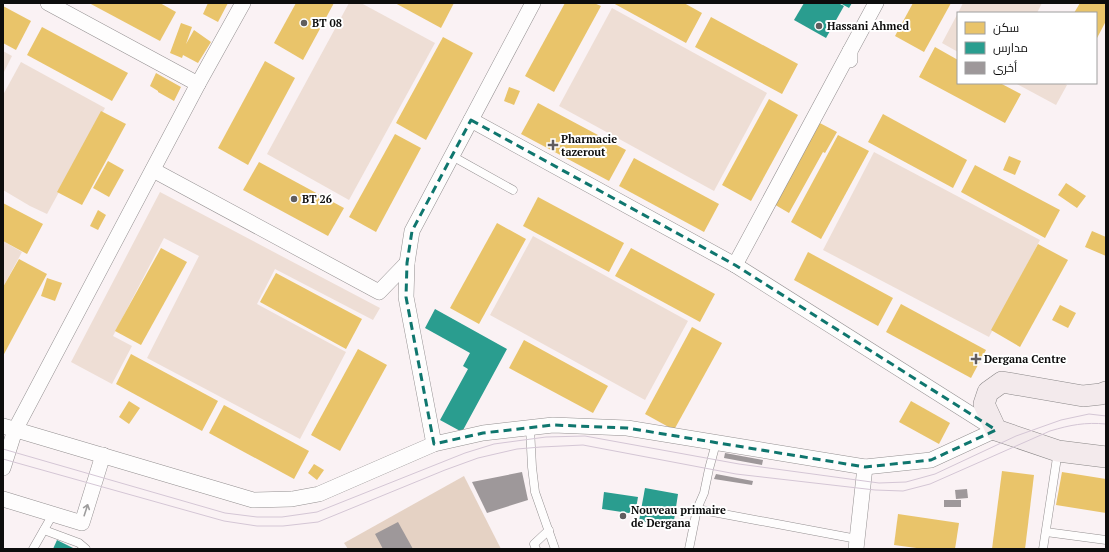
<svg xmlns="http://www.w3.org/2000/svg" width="1109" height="552" font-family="'PT Serif',Cairo,serif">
  <rect width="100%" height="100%" fill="#faf2f4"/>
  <g fill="#eeded5">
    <polygon points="349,3 361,3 435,43 349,200 267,154"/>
    <polygon points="963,3 1042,3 1037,13 958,13"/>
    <polygon points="612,8 767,93 714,191 559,106"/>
    <polygon points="958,13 958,52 942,43"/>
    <polygon points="3,51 12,56 3,74"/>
    <polygon points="21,62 105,108 47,214 30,206 3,190 3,95"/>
    <polygon points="1015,83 1063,83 1067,85 1056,105"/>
    <polygon points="874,152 1040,240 989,337 823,250"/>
    <polygon points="160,192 380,308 373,320 275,269 257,304 346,352 300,439 147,358 199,256 164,238 113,336 132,346 112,384 71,362"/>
    <polygon points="533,236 688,321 645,400 490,315"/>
    <polygon points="3,241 22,252 3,287"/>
  </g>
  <polygon fill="#e5d2c4" points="464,476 501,549 348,549 344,543"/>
  <g fill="#e9c46a">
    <polygon points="89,3 160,3 176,12 160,41"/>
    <polygon points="208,3 228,3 218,22 203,14"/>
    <polygon points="296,3 334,3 303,60 274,43"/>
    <polygon points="395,3 454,3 441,28"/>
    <polygon points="565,3 594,3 601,6 554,92 525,76"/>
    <polygon points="613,3 684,3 702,13 686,43"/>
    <polygon points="913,3 951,3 924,52 895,36"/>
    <polygon points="1080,3 1106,3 1106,21 1096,40 1096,13 1074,13"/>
    <polygon points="3,6 31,21 16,50 3,43"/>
    <polygon points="711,17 798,64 782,94 695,47"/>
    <polygon points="181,23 192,27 186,44 194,30 211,42 198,63 183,55 182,58 170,53"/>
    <polygon points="42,27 128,73 112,101 27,55"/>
    <polygon points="443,37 473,53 426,140 396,123"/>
    <polygon points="935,47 958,60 958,83 1000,83 1021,94 1005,123 919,77"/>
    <polygon points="265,61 295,78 248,165 218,148"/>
    <polygon points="156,73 181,87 174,101 158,92 158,91 150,86"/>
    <polygon points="509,87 520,91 514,105 504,101"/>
    <polygon points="769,99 798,115 751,201 722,185"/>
    <polygon points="538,103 626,150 609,181 521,134"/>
    <polygon points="101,111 126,124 82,205 57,192"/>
    <polygon points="883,114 967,160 953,188 868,142"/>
    <polygon points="816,121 837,132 825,153 823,152 789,213 772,203"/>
    <polygon points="395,134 421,148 376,232 349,217"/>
    <polygon points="838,135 869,151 821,239 791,222"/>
    <polygon points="1009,156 1021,161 1015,175 1003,170"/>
    <polygon points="634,158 719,204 704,232 619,186"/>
    <polygon points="108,161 124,170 109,197 93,188"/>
    <polygon points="259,162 344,208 328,236 243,190"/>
    <polygon points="975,165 1060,210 1045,238 961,192"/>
    <polygon points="1066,183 1086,196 1077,208 1058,195"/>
    <polygon points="538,197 624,243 609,272 523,226"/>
    <polygon points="3,203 43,224 27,254 3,241"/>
    <polygon points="98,210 106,215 98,230 90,226"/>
    <polygon points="497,223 526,239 479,324 450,308"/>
    <polygon points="1092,231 1106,237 1106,256 1085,247"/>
    <polygon points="1038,244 1068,260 1020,347 991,330"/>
    <polygon points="161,248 187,262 141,345 115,331"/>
    <polygon points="631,248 715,294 700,322 615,276"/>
    <polygon points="808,252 893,298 878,326 794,280"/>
    <polygon points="19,259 47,274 3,356 3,287"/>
    <polygon points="276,273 362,319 346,349 260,302"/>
    <polygon points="47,278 62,283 55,301 41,296"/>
    <polygon points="901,304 986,350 971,378 886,332"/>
    <polygon points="1060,305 1076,313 1068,328 1052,320"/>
    <polygon points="692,327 722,343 674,430 645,414"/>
    <polygon points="524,340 608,386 593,413 509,368"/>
    <polygon points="358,349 387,365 340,451 311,435"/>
    <polygon points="131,354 218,401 202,431 116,384"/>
    <polygon points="129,401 140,408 129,424 119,417"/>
    <polygon points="911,401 950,423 939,444 899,422"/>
    <polygon points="224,405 309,451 294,479 209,433"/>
    <polygon points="314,464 324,470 317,480 308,473"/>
    <polygon points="1002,471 1034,475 1025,549 992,549"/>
    <polygon points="1062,472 1106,479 1106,513 1056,505"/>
    <polygon points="898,514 959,523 955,549 924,549 894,545"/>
  </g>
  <g fill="#2a9d8f">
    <polygon points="804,3 838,3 844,6 826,38 794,20"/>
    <polygon points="840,3 852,3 849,8"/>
    <polygon points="435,309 507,349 462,432 440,420 468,369 463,366 470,353 425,328"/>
    <polygon points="645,488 678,494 673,527 639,521"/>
    <polygon points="604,492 638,497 635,514 602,509"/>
    <polygon points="57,540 75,549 53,549"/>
  </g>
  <g fill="#9e989a">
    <polygon points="725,453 763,460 762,465 724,458"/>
    <polygon points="522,472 528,500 487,513 472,482"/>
    <polygon points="716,474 753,481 752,485 714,479"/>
    <polygon points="967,489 968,498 956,499 955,490"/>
    <rect x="944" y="500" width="17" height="7"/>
    <polygon points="398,522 413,549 383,549 375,534"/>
  </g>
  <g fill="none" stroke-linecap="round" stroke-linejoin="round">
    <g stroke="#949091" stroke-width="9">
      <g id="lane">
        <polyline points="452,156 513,190"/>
        <polyline points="530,428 532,467 535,492 555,549"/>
        <polyline points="697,509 704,493 709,469 716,443"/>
        <polyline points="44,530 79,543 86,549"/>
        <polyline points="1046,532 1106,540"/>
        <polyline points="33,549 53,514"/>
        <polyline points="536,549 534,544 549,530"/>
        <polyline points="689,549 697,509 857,539"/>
        <polyline points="1043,549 1058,451"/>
      </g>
    </g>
    <g stroke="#949091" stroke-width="16">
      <g id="street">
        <polyline points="48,3 198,84"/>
        <polyline points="850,60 850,51 876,3"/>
        <polyline points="471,120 735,265 996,430"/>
        <polyline points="153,170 379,292 407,263"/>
        <polyline points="735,265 850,51"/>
        <polyline points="3,426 253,500 292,499 319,494 434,444 483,433 553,425 627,428 865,467 931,460 996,430"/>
        <polyline points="434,444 406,297 407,263 412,231 533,3"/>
        <polyline points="3,468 15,430 198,84 243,3"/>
        <polyline points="3,499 82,523 103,455"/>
        <polyline points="856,549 865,467"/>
      </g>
    </g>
    <g stroke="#8a8788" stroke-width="22">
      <polyline id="secondary" points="1106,392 1101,394 1083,396 1002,382 988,392 984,404 996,430 1058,451 1106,457"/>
    </g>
    <use href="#lane" stroke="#fefdfd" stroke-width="8"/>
    <use href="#street" stroke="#fefdfd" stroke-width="15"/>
    <use href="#secondary" stroke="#f3eaec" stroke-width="21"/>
    <g stroke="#d4c6d5" stroke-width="1">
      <polyline points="3,449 225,513 257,517 282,517 317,512 465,453 494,444 546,437 585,436 739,464 879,483 906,482 935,474 1016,436 1061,420 1089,414 1106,416"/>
      <path d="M3,459L224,521L257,526H283L318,522L445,470L478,458L517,449L541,447L583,445L736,474L875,490L903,491L930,484L1050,431C1070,425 1085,422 1106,424"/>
    </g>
  </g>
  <defs><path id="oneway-shaft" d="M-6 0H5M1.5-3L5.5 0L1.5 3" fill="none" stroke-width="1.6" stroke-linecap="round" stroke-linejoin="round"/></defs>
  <use stroke="#9e9d9d" href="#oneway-shaft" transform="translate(86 510) rotate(-72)"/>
  <path fill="none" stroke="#0f766e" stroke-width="3" stroke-dasharray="8 5" stroke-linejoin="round" d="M471,120L735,265L996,430L931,460L865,467L627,428L553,425L483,433L434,444L406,297L407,263L412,231Z"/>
  <g fill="#605d5e" stroke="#fff" stroke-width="1.5">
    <circle cx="304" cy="23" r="4"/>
    <circle cx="819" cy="26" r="4"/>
    <path d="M551 139h4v4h4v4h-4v4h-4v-4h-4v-4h4z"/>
    <circle cx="294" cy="199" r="4"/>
    <path d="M974 353h4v4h4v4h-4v4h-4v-4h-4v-4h4z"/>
    <circle cx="623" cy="516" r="4"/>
  </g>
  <g text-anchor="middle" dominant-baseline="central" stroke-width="4" stroke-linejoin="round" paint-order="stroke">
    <g font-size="11" font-weight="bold" fill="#0d0d0d" stroke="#fff" text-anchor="start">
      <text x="312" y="23">BT 08</text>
      <text x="827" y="26">Hassani Ahmed</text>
      <text x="561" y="139">Pharmacie<tspan x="561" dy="13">tazerout</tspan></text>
      <text x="302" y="199">BT 26</text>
      <text x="984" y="359">Dergana Centre</text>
      <text x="631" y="510">Nouveau primaire<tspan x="631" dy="13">de Dergana</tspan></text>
    </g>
  </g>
  <rect width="1109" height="552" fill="none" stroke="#0d0d0d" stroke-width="8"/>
  <rect x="957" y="12" width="140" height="72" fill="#ffffff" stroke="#9e9e9e"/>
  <rect x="965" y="22" width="20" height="12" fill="#e9c46a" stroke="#9e9e9e"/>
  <text x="993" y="32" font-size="12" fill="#0d0d0d">سكن</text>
  <rect x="965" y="42" width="20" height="12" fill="#2a9d8f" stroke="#9e9e9e"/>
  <text x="993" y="52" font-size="12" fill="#0d0d0d">مدارس</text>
  <rect x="965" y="62" width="20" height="12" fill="#9e989a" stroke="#9e9e9e"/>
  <text x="993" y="72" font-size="12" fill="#0d0d0d">أخرى</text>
</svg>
